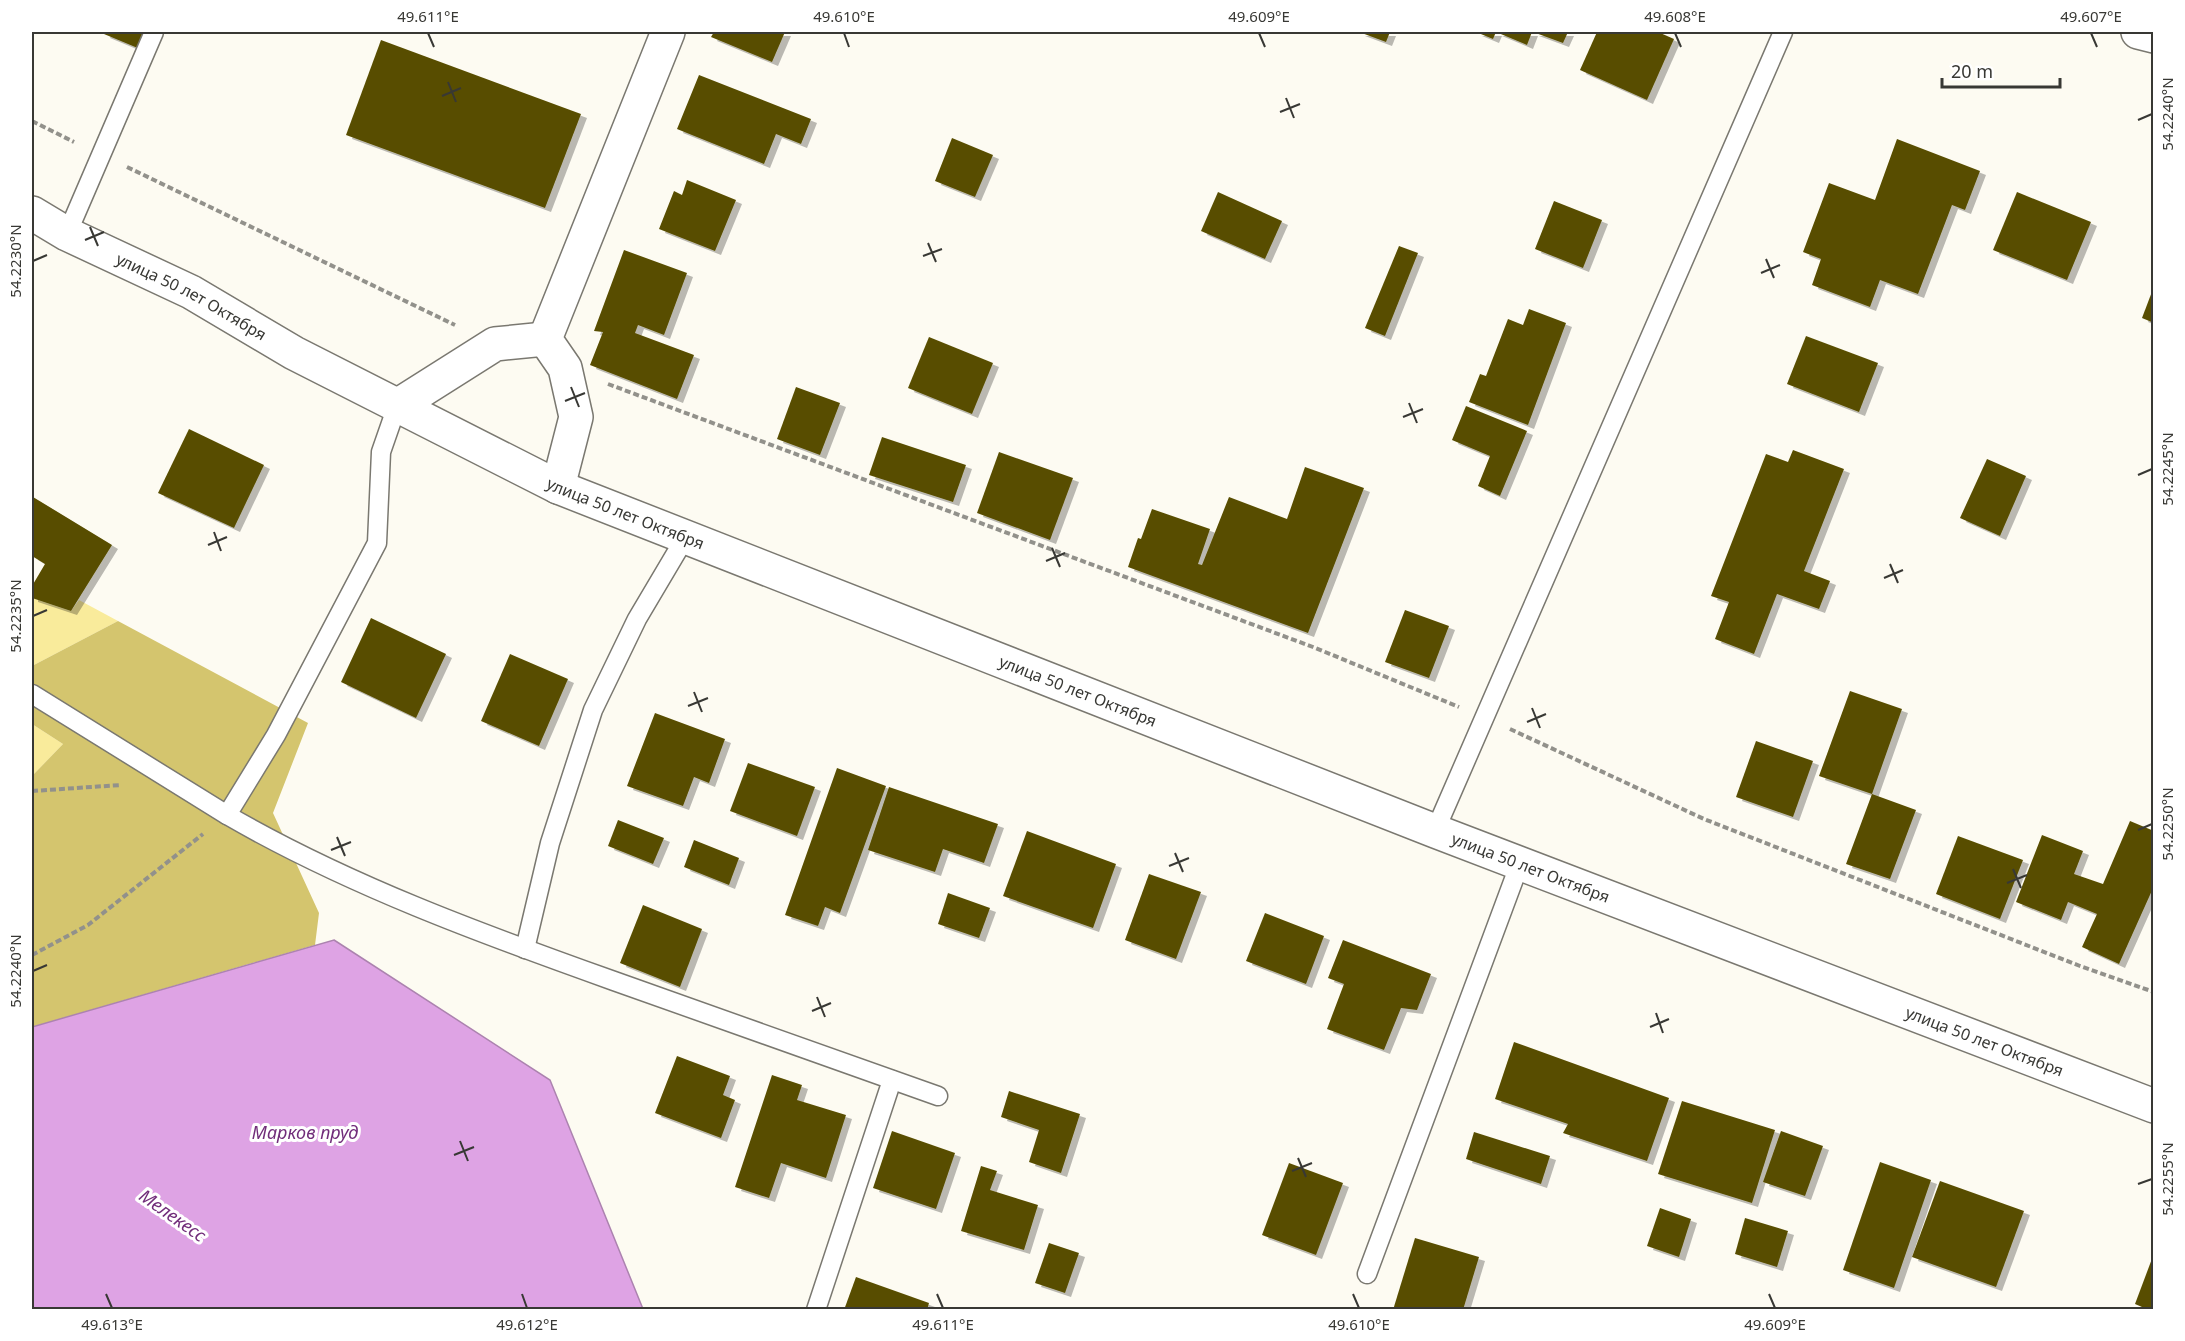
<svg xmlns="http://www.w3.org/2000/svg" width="2185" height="1341" font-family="'Noto Sans',sans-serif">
  <defs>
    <filter id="shadow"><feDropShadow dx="6" dy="4" stdDeviation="0" flood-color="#0004"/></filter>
  </defs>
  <rect width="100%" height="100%" fill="#fdfbf2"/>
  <g fill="#f9eb9b">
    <polygon points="32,598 71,611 79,600 118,621 32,666"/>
    <polygon points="32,724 63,744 32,776"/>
  </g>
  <polygon fill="#d4c56e" points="118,621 308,723 273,813 319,913 315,945 32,1027 32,776 63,744 32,724 32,666"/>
  <polygon fill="#dea3e4" stroke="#ac83af" stroke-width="1.5" points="334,940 550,1080 643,1309 32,1309 32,1027"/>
  <g fill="#594e00" filter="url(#shadow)">
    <polygon points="105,32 148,32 140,49 104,34"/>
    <polygon points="714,32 785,32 772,62 711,37"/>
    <polygon points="1359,32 1390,32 1386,42"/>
    <polygon points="1476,32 1532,32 1527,45 1496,32 1493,39"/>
    <polygon points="1533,32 1568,32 1563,43"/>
    <polygon points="1597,32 1658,32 1674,39 1647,100 1580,70"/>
    <polygon points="381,40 581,114 545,208 346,135"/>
    <polygon points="699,75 811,119 801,144 776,134 764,164 677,129"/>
    <polygon points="952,138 993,155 975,197 935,181"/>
    <polygon points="1897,139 1980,171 1965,210 1952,205 1918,294 1880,280 1870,307 1812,285 1821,259 1803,252 1829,183 1875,200"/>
    <polygon points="687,180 736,200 715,251 659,229 674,191 682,195"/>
    <polygon points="1218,192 1282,221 1265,259 1201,231"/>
    <polygon points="2017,192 2091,222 2067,280 1993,250"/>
    <polygon points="1554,201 1602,220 1583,268 1535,249"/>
    <polygon points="1399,246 1418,253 1385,336 1365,328"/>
    <polygon points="624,250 687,273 664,335 638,325 635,333 694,355 677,399 590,365 603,332 594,331"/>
    <polygon points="2153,289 2154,289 2154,323 2142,318"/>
    <polygon points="1529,309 1566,323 1528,425 1469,402 1480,374 1486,376 1508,319 1523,325"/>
    <polygon points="1806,336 1878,363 1859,412 1787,384"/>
    <polygon points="929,337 993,363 972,414 908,388"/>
    <polygon points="796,387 840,403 820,455 777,439"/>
    <polygon points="1466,406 1527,431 1500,496 1478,486 1490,456 1452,440"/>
    <polygon points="189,429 264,465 234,528 158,493"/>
    <polygon points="882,437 966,465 953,502 869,475"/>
    <polygon points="1793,450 1844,469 1804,571 1830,581 1819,609 1777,594 1754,654 1715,639 1729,602 1711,596 1766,454 1788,462"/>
    <polygon points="999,452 1073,478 1050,540 977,513"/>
    <polygon points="1987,459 2026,476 2000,536 1960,518"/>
    <polygon points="1305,467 1364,488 1308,633 1128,567 1138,538 1141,539 1152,509 1210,529 1198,564 1202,565 1229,497 1287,519"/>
    <polygon points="33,497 112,545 71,611 32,598 32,586 45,564 32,556 32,500"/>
    <polygon points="1405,610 1449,626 1429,678 1385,662"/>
    <polygon points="371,618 446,654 416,718 341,682"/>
    <polygon points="510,654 568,679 539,746 481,721"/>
    <polygon points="1850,691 1902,709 1872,794 1916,810 1890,879 1846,864 1872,794 1819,776"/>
    <polygon points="655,713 725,739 709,783 694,777 683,806 627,786"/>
    <polygon points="1756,741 1813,761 1793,817 1736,797"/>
    <polygon points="748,763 815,787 797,836 730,811"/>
    <polygon points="837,768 886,786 840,913 825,907 818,926 785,915"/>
    <polygon points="889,787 998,824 984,863 943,849 935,872 868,850"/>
    <polygon points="618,820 664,838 653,864 608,846"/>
    <polygon points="2130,821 2154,831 2154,886 2119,964 2082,947 2097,914 2068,902 2061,920 2016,902 2042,835 2083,851 2074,874 2103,884"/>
    <polygon points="1027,831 1116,864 1093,928 1003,896"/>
    <polygon points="1958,836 2023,860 2000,919 1936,894"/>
    <polygon points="694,840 739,858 729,885 684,867"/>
    <polygon points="1149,874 1201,892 1176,959 1125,940"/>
    <polygon points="948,893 990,908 979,938 938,924"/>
    <polygon points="643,905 702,929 680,987 620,963"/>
    <polygon points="1265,913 1324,936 1306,984 1246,961"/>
    <polygon points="1343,940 1431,974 1417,1010 1401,1008 1384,1050 1327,1029 1344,984 1328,978"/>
    <polygon points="1514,1042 1669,1098 1647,1161 1563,1133 1568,1124 1495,1099"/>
    <polygon points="677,1056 730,1076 723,1095 735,1100 721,1138 655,1113"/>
    <polygon points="772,1075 802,1085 797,1100 846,1115 826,1178 781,1163 769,1198 735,1187"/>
    <polygon points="1009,1091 1080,1114 1061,1173 1029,1162 1039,1130 1001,1117"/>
    <polygon points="1682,1101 1775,1130 1752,1203 1658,1174"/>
    <polygon points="892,1131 955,1153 936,1209 873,1188"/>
    <polygon points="1781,1131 1823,1146 1805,1196 1763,1182"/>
    <polygon points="1474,1132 1550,1156 1541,1184 1466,1159"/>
    <polygon points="1880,1162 1931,1180 1894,1288 1843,1270"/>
    <polygon points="1289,1163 1343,1183 1316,1255 1262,1235"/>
    <polygon points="981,1166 997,1171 990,1190 1038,1205 1024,1250 961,1231"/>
    <polygon points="1940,1181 2024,1211 1996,1287 1912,1257"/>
    <polygon points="1660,1208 1691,1219 1679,1257 1647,1246"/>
    <polygon points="1745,1218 1788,1231 1777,1267 1735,1254"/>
    <polygon points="1415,1238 1479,1257 1463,1310 1393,1310"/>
    <polygon points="1049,1243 1079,1253 1065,1293 1035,1283"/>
    <polygon points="2153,1256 2154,1310 2149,1310 2135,1304"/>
    <polygon points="856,1277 929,1303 927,1310 844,1310"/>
  </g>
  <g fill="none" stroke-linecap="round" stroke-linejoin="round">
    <g stroke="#7a7870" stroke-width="21">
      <g id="service">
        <polyline points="67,234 154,32"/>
        <path d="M397,406L381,452L377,543L276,735L227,815C348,885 482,934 614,981C722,1019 830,1057 938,1096"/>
        <polyline points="32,694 227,815"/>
        <polyline points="1435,831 1783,32"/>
        <polyline points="525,949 550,843 593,710 637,619 685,538"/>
        <polyline points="1367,1274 1520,863"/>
        <polyline points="816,1310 892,1080"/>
      </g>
    </g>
    <g stroke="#7a7870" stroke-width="36">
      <g id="minor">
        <polyline points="2138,32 2154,36"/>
        <polyline points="397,406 495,344 545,339"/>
        <polyline points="558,487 576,417 565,368 545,339 668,32"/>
      </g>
    </g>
    <g stroke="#7a7870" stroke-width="36">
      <g id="secondary">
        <path id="s1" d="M32,213L67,234L191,292L294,353L558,487L1435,831L2154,1106"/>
      </g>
    </g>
    <g stroke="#92918b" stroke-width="4" stroke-dasharray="6 3" stroke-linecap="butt">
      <polyline points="32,121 74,142"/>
      <polyline points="127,167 455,325"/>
      <polyline points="608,384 1313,647 1459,707"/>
      <polyline points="1510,729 1704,819 2080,966 2154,992"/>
      <polyline points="32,791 121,785"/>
      <polyline points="32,955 88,925 203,834"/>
    </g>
    <use href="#service" stroke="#fff" stroke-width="18"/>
    <use href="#minor" stroke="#fff" stroke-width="33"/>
    <use href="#secondary" stroke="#fff" stroke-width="33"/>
  </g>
  <path fill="none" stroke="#383834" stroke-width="2" d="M428,33L434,47M844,33L849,47M1259,33L1265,47M1675,33L1681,47M2091,33L2097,47M448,82L456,102M442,96L461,88M1286,98L1294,118M1280,112L1300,104M2138,120L2152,114M90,227L98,246M85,240L104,232M928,243L936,262M923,256L942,249M1766,259L1774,278M33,261L47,255M1761,273L1780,265M571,387L579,407M565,401L585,393M1409,403L1417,423M1403,417L1423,409M2138,475L2152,469M214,532L221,551M208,545L227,537M1052,548L1060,567M1046,561L1065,553M1890,564L1898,583M1884,578L1903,570M33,616L47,610M694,692L702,712M688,706L708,698M1532,708L1540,728M1527,722L1546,714M2138,830L2152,824M337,837L345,856M331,850L351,842M1175,853L1183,872M1169,866L1189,858M2013,869L2021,888M2007,883L2027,875M33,971L47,965M817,997L825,1017M812,1011L831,1003M1656,1013L1663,1033M1650,1027L1669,1019M460,1141L468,1161M454,1155L474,1147M1298,1158L1306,1177M1292,1171L1312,1163M2138,1184L2152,1179M106,1294L112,1308M522,1294L527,1308M937,1294L943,1308M1353,1294L1359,1308M1769,1294L1775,1308"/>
  <g text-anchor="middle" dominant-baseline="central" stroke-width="6" stroke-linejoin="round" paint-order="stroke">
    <g font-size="16" fill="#383834" stroke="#fff">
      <text stroke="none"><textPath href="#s1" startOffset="180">улица 50 лет Октября</textPath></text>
      <text stroke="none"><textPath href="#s1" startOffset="666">улица 50 лет Октября</textPath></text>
      <text stroke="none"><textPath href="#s1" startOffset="1152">улица 50 лет Октября</textPath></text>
      <text stroke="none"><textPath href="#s1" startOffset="1638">улица 50 лет Октября</textPath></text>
      <text stroke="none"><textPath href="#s1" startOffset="2124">улица 50 лет Октября</textPath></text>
    </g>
    <g font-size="18" font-style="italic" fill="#712d7a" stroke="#fff">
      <text x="305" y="1132">Марков пруд</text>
      <text transform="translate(173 1215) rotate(35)">Мелекесс</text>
    </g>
  </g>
  <rect width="2185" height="1341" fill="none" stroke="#ffffff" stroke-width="66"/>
  <path d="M1942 78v9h118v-9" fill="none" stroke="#383834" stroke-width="3"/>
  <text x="1951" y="78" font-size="18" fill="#383834" stroke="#ffffff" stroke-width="4.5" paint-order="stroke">20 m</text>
  <rect x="33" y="33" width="2119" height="1275" fill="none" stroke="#383834" stroke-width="2"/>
  <g font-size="15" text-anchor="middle" fill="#383834">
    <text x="428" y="22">49.611°E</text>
    <text x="844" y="22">49.610°E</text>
    <text x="1259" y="22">49.609°E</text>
    <text x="1675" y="22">49.608°E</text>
    <text x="2091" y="22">49.607°E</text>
    <text transform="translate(2168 114) rotate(-90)" y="5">54.2240°N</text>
    <text transform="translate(16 261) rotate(-90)" y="5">54.2230°N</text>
    <text transform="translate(2168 469) rotate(-90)" y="5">54.2245°N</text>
    <text transform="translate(16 616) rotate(-90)" y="5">54.2235°N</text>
    <text transform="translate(2168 824) rotate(-90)" y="5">54.2250°N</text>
    <text transform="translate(16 971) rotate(-90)" y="5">54.2240°N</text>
    <text transform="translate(2168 1179) rotate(-90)" y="5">54.2255°N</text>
    <text x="112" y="1330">49.613°E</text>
    <text x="527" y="1330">49.612°E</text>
    <text x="943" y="1330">49.611°E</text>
    <text x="1359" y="1330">49.610°E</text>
    <text x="1775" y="1330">49.609°E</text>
  </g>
</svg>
